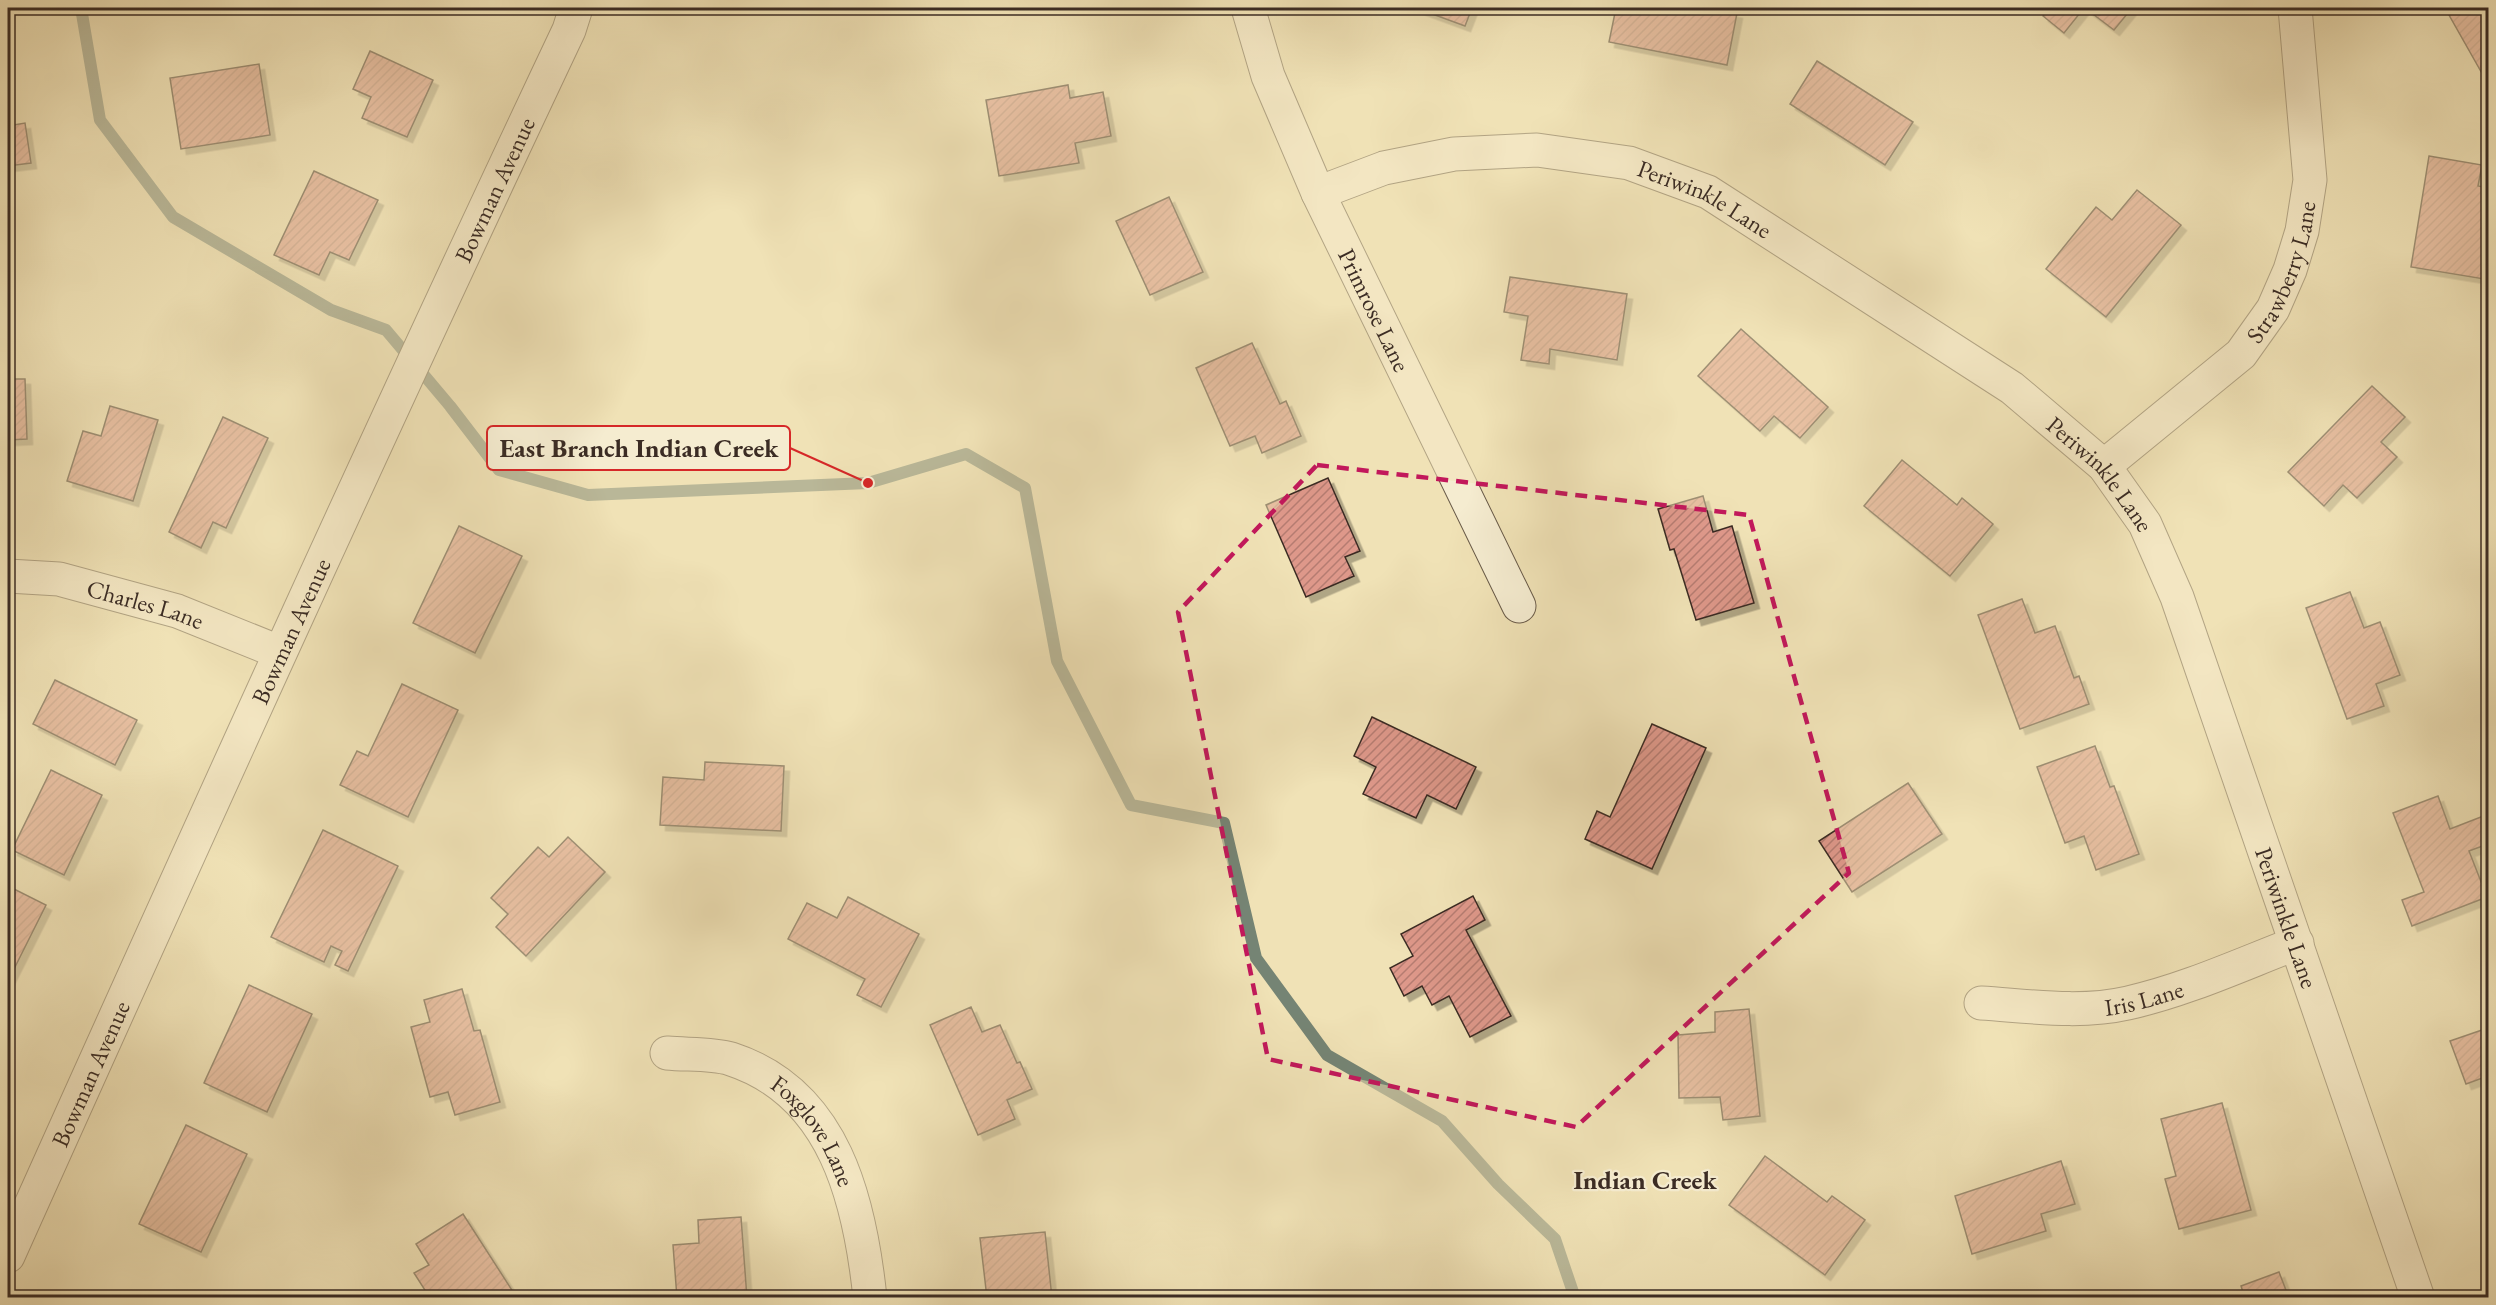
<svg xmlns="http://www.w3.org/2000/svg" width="2496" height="1305" font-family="'EB Garamond',serif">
  <defs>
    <pattern id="building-hatch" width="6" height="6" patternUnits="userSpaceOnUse" patternTransform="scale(1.5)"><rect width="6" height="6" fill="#de988a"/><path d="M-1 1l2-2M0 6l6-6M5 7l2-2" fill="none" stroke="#b57c71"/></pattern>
    <filter id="shadow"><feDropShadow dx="5.5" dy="5.5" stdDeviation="0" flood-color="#0004"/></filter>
  </defs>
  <rect width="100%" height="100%" fill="#f0e2b6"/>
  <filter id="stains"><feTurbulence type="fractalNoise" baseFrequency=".00333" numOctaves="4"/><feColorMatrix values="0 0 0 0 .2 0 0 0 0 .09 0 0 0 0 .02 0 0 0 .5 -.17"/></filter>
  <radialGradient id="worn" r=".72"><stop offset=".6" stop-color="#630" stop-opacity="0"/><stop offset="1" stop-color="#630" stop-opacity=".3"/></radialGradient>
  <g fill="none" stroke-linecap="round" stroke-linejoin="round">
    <polyline stroke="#758474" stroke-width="12" points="81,8 100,120 173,217 331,310 386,330 450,406 499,470 588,495 868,483 966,454 1025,488 1057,661 1131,805 1224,823 1256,958 1327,1055 1442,1121 1498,1184 1555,1239 1575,1298"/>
  </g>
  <g fill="url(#building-hatch)" stroke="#3b2c24" stroke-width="1.5" filter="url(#shadow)">
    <polygon points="1416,8 1472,8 1465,26"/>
    <polygon points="1616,8 1710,8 1737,13 1727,65 1609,42"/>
    <polygon points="2050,8 2084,8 2064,33 2043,16"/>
    <polygon points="2085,8 2132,8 2114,30"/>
    <polygon points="2462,8 2488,8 2488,84 2449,15"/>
    <polygon points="370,51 433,80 407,137 362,118 371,97 353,89"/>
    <polygon points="1817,61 1913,122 1885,165 1790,104"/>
    <polygon points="259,64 270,135 181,149 170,78"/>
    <polygon points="1068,85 1070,98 1103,92 1111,136 1075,143 1079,163 999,176 986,100"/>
    <polygon points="25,123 31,163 8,166 8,126"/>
    <polygon points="2429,156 2482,165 2478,186 2488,188 2488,252 2484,279 2411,267"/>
    <polygon points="314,171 378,200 349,260 330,252 319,275 274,255"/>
    <polygon points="2137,190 2181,225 2106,317 2046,269 2096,207 2112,220"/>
    <polygon points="1169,197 1203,272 1150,295 1116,221"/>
    <polygon points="1510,277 1627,294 1617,360 1550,349 1549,364 1521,360 1528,316 1504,312"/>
    <polygon points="1741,329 1828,407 1800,438 1774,416 1760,431 1698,376"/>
    <polygon points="1252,343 1280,404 1286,401 1301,436 1262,453 1255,436 1230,446 1196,368"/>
    <polygon points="8,379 25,379 27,439 8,440"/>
    <polygon points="2372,386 2405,417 2381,442 2397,457 2357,498 2343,485 2324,506 2288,472"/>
    <polygon points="110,406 158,420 133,501 67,481 83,431 101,436"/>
    <polygon points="223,417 268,438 226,528 213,522 201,548 169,532"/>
    <polygon points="1902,460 1957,505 1962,498 1993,524 1950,576 1864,506"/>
    <polygon points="1328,478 1360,551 1345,557 1354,576 1306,597 1266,505"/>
    <polygon points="1703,496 1713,532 1732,526 1754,603 1696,620 1674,549 1670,550 1658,509"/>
    <polygon points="459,526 522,556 475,653 413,623"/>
    <polygon points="2350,592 2364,628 2380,622 2400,675 2376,684 2384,706 2347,719 2306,608"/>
    <polygon points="2022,599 2035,633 2055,626 2074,678 2079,676 2089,704 2020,729 1978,615"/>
    <polygon points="55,680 137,720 115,765 33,724"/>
    <polygon points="402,684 458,710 408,817 340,785 357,751 368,756"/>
    <polygon points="1372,717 1476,767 1456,809 1427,795 1416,818 1363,794 1376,767 1354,756"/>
    <polygon points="1652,724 1706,748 1652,869 1585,839 1597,811 1610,817"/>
    <polygon points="2095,746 2110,787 2114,786 2139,854 2096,870 2084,836 2065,843 2037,767"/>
    <polygon points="705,762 784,766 781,831 660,825 663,777 704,780"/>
    <polygon points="51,770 102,795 64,875 12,850"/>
    <polygon points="1908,783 1942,834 1852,892 1819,841"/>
    <polygon points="2438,796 2450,829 2486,815 2488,822 2488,844 2469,851 2487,897 2412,926 2402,900 2424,892 2393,813"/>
    <polygon points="323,830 398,866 348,971 335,965 342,951 331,946 324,962 271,937"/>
    <polygon points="568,837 605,872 526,956 496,927 508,914 491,898 538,847 549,857"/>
    <polygon points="8,886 46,905 8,981"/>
    <polygon points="1473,896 1485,920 1466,930 1511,1016 1470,1037 1449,996 1432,1005 1422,986 1404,996 1390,968 1413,956 1401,934"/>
    <polygon points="848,897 919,934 881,1007 857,995 865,979 788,939 807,903 837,918"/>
    <polygon points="249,985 312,1014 267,1112 204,1083"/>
    <polygon points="462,989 474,1031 480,1030 500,1102 455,1115 448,1092 430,1097 411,1027 430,1022 424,1000"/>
    <polygon points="971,1007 982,1032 1000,1025 1017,1063 1020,1062 1032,1089 1007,1100 1015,1119 978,1135 930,1025"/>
    <polygon points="1749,1009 1760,1116 1723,1120 1720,1097 1679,1098 1678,1035 1715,1032 1715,1012"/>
    <polygon points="2482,1030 2486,1040 2488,1039 2488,1076 2466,1084 2450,1041"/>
    <polygon points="2222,1103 2251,1210 2179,1229 2165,1179 2176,1176 2161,1119"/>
    <polygon points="186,1125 247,1154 201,1252 139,1224"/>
    <polygon points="1765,1156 1827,1202 1832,1196 1865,1220 1825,1275 1729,1205"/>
    <polygon points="2061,1161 2075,1204 2041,1214 2046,1231 1972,1254 1955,1196"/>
    <polygon points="463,1214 517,1298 430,1298 414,1273 429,1265 416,1244"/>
    <polygon points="741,1217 747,1298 677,1298 673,1245 699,1243 698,1220"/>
    <polygon points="1045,1232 1052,1298 987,1298 980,1238"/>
    <polygon points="2279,1272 2289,1298 2245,1298 2241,1286"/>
  </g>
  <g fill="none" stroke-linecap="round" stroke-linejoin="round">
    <g stroke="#685a48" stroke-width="35">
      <g id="minor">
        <path id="s1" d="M1248,8L1268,76L1318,193L1519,606"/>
        <path id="s2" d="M1318,193L1384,168L1454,154L1537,150L1629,163L1708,192L2012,388L2104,466L2145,524L2177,597L2418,1298"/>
        <path id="s3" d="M2104,466L2241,354L2273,309L2290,270L2302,231L2310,180L2295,8"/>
        <path id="s4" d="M8,576L59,579L177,611L279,652"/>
        <path id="s5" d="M1981,1003C2029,1006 2080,1014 2128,1003C2186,990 2242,964 2297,943"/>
        <path id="s6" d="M667,1053C687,1055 712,1053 731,1059C835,1093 860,1201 870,1298"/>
        <path id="s7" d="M8,1256C192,846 377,436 569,30L576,8"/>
      </g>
    </g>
    <use href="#minor" stroke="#f5ecd0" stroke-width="33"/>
  </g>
  <path d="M0 0H2496V1305H0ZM1317,465L1749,515L1849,873L1576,1127L1268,1059L1178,612Z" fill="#f0e2b6" fill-opacity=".55" fill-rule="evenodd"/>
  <path fill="none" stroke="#c2185b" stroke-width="4.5" stroke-dasharray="12 8" stroke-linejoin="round" d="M1317,465L1749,515L1849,873L1576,1127L1268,1059L1178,612Z"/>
  <g text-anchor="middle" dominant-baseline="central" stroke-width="4.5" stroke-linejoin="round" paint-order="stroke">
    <g font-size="24" fill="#3b2c24" stroke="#f5ecd0">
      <text stroke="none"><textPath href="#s7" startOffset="1172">Bowman Avenue</textPath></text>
      <text stroke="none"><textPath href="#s2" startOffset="402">Periwinkle Lane</textPath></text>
      <text stroke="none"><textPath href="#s3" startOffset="270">Strawberry Lane</textPath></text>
      <text stroke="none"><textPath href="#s1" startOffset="328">Primrose Lane</textPath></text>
      <text stroke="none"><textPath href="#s2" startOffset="888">Periwinkle Lane</textPath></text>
      <text stroke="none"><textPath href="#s4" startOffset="141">Charles Lane</textPath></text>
      <text stroke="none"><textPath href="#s7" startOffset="686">Bowman Avenue</textPath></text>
      <text stroke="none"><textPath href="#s2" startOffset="1374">Periwinkle Lane</textPath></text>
      <text stroke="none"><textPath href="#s5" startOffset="164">Iris Lane</textPath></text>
      <text stroke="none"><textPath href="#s7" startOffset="200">Bowman Avenue</textPath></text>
      <text stroke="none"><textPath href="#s6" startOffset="178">Foxglove Lane</textPath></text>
    </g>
    <g font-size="26" font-weight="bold" fill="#3b2c24" stroke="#f5ecd0">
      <text x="1645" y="1180">Indian Creek</text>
    </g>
  </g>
  <path fill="none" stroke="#d62828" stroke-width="2" d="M868 483L790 448"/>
  <circle fill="#d62828" stroke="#f5ecd0" stroke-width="2" cx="868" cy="483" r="6"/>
  <rect fill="#f5ecd0" stroke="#d62828" stroke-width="2" x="487" y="426" width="303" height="44" rx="6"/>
  <g font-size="26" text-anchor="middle" font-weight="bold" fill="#3b2c24">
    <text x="639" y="457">East Branch Indian Creek</text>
  </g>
  <rect width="2496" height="1305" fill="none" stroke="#f0e2b6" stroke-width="30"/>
  <rect x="9" y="9" width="2478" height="1287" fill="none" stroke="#3b2c24" stroke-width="3"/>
  <rect x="15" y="15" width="2466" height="1275" fill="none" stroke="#3b2c24" stroke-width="1.5"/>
  <rect width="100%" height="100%" filter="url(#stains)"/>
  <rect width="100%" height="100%" fill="url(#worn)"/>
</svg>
